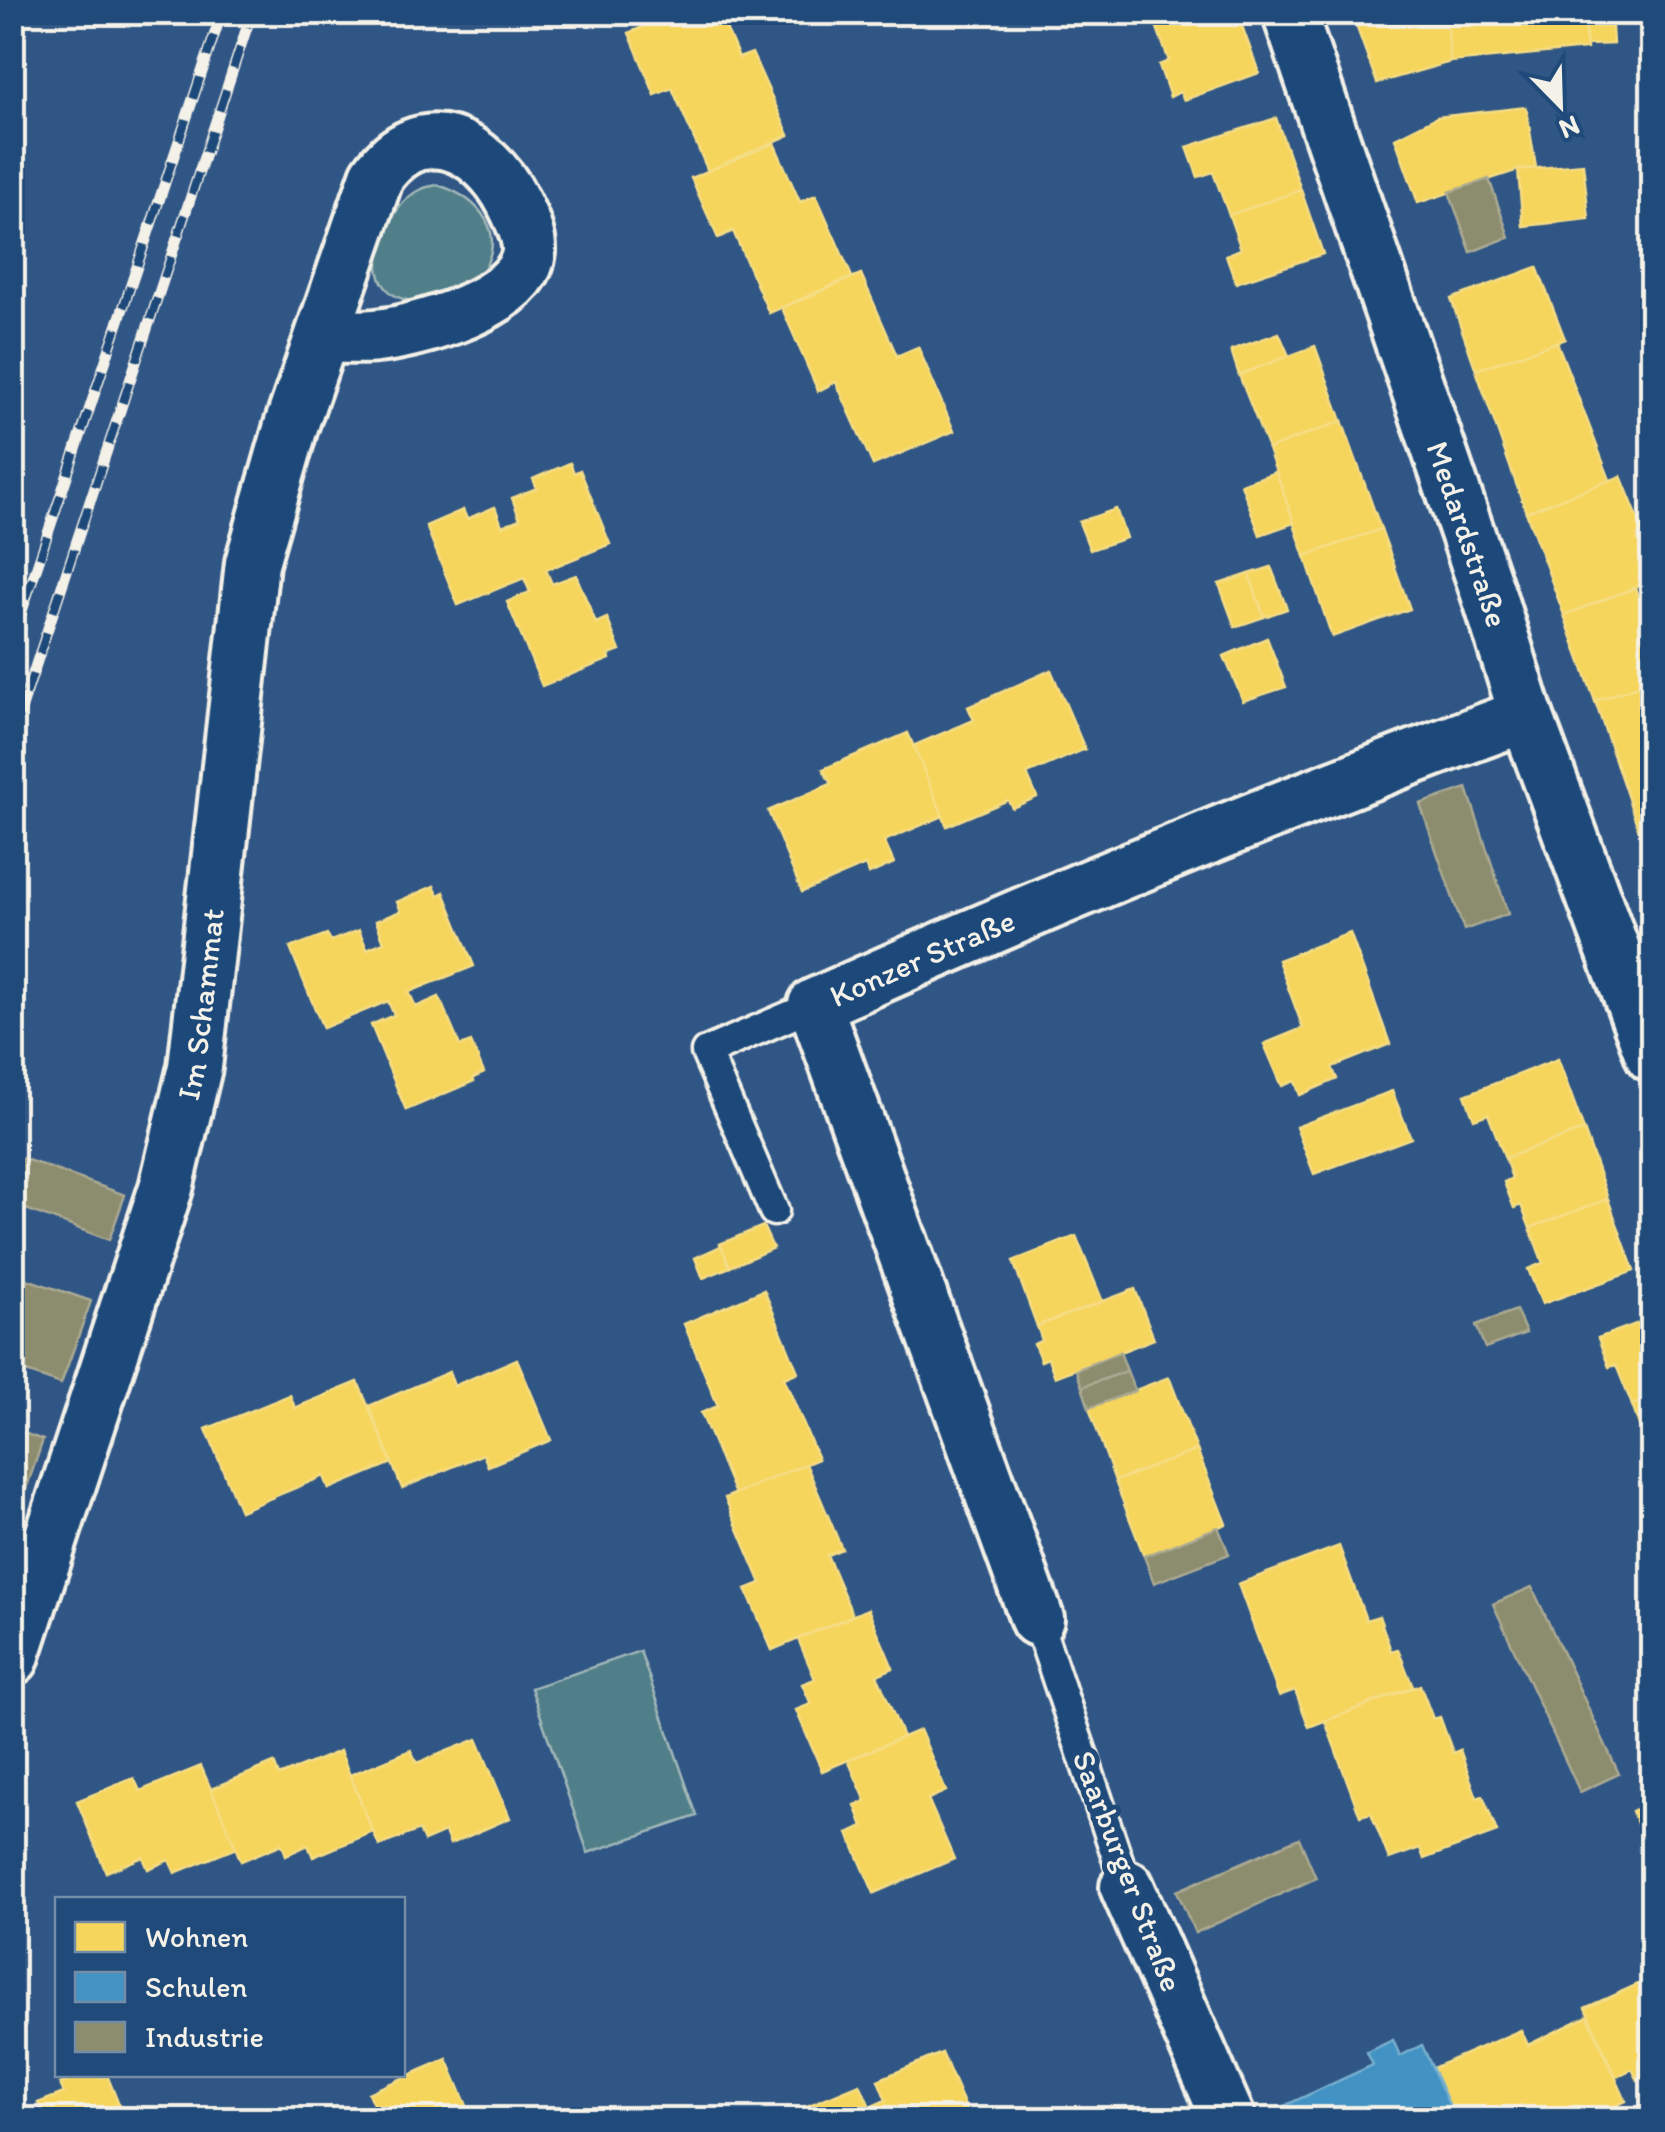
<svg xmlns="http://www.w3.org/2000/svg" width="1665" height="2132" font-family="Itim,sans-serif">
  <rect width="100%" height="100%" fill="#305686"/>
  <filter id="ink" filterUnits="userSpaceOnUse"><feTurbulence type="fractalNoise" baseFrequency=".01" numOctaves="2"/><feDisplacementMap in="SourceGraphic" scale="20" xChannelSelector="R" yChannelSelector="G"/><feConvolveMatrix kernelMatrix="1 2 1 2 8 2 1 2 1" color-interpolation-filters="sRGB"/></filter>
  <g filter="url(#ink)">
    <g fill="#517f89" stroke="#a2b8b8" stroke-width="2.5">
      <path d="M437,185C471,194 506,225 486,265C471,293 410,317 386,288C366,264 388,215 409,197C418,189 426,187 437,185Z"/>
      <polygon points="640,1651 697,1816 588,1853 531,1688"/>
    </g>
    <g fill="#f6d55c" stroke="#f5dd86" stroke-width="2.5">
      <polygon points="641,12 677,12 647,26"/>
      <polygon points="677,12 719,12 739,58 752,53 789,135 708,171 672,88 655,95 629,33"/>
      <polygon points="1182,12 1237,12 1259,73 1184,100 1180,92 1170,97 1159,65 1169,61 1155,22"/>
      <polygon points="1352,12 1446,12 1447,18 1356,25"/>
      <polygon points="1500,12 1583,12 1587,49 1450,62 1447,18"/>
      <polygon points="1583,12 1611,12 1613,44 1587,45"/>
      <polygon points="1447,18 1450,62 1377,83 1356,25"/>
      <polygon points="1526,107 1536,168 1518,170 1418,203 1395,138 1437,117"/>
      <polygon points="1276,118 1301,190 1229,215 1213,172 1198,177 1187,147"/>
      <polygon points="774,143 800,202 816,195 852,277 769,313 733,231 718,238 691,178"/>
      <polygon points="1583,164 1589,219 1523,226 1518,170"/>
      <polygon points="1301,190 1323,254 1236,283 1226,255 1241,249 1229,215"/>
      <polygon points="1537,267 1565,339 1476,370 1451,299"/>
      <polygon points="861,274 897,356 918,347 954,431 873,465 836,382 818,391 782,308"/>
      <polygon points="1279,333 1289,356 1239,375 1231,350"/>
      <polygon points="1557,342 1610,480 1526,512 1476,370"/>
      <polygon points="1315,346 1342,421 1268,449 1239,375"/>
      <polygon points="1342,421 1381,529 1305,556 1268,449"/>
      <polygon points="570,463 574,473 580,470 610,544 546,570 552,584 576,575 596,623 607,618 620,651 609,655 610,659 542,686 507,602 530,592 524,578 458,605 426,526 463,510 467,519 495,507 502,526 520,519 512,498 537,488 533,479"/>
      <polygon points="1276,472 1294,523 1260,535 1241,484"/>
      <polygon points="1621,476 1644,533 1637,536 1652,581 1564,615 1526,512"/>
      <polygon points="1116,509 1126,538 1090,550 1079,522"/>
      <polygon points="1381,529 1410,609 1332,637 1305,556"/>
      <polygon points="1271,567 1287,609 1264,617 1249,574"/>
      <polygon points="1249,574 1264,617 1235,627 1219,584"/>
      <polygon points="1635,588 1649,623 1652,622 1652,681 1595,701 1564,615"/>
      <polygon points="1267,638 1286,687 1243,701 1224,656"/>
      <polygon points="1051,670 1085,749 1027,774 1037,797 1012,808 1008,800 947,826 913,746 974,720 968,707"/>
      <polygon points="1652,681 1652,862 1650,863 1595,701"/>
      <polygon points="908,733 943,816 884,841 894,863 869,874 865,865 802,892 768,811 831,784 823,769"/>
      <polygon points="434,886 438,895 444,892 474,966 409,992 416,1007 439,997 460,1046 471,1042 484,1073 473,1078 474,1081 406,1110 371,1025 394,1015 388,1001 323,1028 290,948 327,934 331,941 359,930 367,949 384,942 376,921 401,911 397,902"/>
      <polygon points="1350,933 1390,1044 1332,1067 1337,1079 1300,1095 1295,1081 1282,1086 1264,1044 1303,1028 1278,960"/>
      <polygon points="1558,1059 1584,1130 1505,1158 1488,1114 1474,1119 1465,1095"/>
      <polygon points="1392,1091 1411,1138 1314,1174 1296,1127"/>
      <polygon points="1584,1130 1608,1199 1530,1228 1521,1205 1514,1208 1504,1182 1512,1178 1505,1158"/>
      <polygon points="1608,1199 1634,1271 1542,1304 1528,1269 1543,1263 1530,1228"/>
      <polygon points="763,1226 773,1248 730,1267 720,1244"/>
      <polygon points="1076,1236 1103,1302 1037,1326 1013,1261"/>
      <polygon points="721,1246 730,1267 703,1278 695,1258"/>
      <polygon points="1135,1289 1154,1339 1055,1377 1048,1358 1041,1361 1034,1344 1042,1340 1037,1326"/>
      <polygon points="764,1290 798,1372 784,1378 818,1459 735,1494 701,1413 718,1406 684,1324"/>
      <polygon points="1652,1318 1652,1398 1632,1405 1616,1365 1609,1367 1598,1338"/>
      <polygon points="517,1359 551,1440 488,1466 483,1454 402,1488 369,1406 449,1372 454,1386"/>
      <polygon points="1169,1377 1197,1450 1115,1481 1089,1408"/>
      <polygon points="358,1382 392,1463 329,1489 324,1476 240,1511 206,1429 290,1395 295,1408"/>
      <polygon points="1652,1398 1652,1481 1651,1482 1640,1458 1649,1453 1632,1405"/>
      <polygon points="1197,1450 1226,1524 1144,1556 1115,1481"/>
      <polygon points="806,1464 842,1549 827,1555 853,1616 772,1650 746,1589 761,1583 725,1498"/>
      <polygon points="1339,1546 1366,1620 1379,1616 1391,1651 1398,1649 1413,1687 1309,1727 1295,1690 1279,1696 1238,1584"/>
      <polygon points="868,1609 893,1668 877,1675 903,1737 822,1771 796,1710 811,1704 802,1684 815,1679 798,1639"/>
      <polygon points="1420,1685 1433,1719 1440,1717 1453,1753 1460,1750 1477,1798 1483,1796 1497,1832 1424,1859 1420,1848 1389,1859 1371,1813 1360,1816 1325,1721"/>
      <polygon points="920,1730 946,1791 928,1799 954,1859 874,1893 848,1833 863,1826 855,1805 866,1801 848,1760"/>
      <polygon points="477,1739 510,1818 450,1844 445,1832 424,1841 419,1830 379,1846 350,1775 411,1750 417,1763"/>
      <polygon points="340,1751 373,1832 313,1857 308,1845 286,1855 282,1844 241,1861 211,1789 274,1763 279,1776"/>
      <polygon points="201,1766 236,1848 175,1873 169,1860 148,1869 143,1857 106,1872 77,1801 134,1778 140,1791"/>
      <polygon points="1652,1801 1652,1849 1649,1851 1632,1811"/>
      <polygon points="1652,1978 1652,2073 1638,2080 1632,2069 1616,2077 1585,2008"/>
      <polygon points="1588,2016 1626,2101 1584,2120 1558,2120 1555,2115 1544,2120 1456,2120 1433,2068 1521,2030 1528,2045"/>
      <polygon points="942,2053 971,2120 799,2120 795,2111 860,2084 870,2107 886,2100 878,2080"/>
      <polygon points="447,2059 473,2120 380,2120 368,2093"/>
      <polygon points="83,2074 99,2074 101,2078 107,2075 125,2120 45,2120 38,2103 64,2093 60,2084"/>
    </g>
    <polygon fill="#4393c3" stroke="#78afce" stroke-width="2.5" points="1393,2040 1400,2056 1422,2045 1456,2120 1280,2120 1275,2110 1373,2065 1367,2052"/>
    <g fill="#8c8c6e" stroke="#abaa93" stroke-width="2.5">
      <polygon points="1489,179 1509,237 1471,252 1449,192"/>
      <polygon points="1467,788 1508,914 1464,930 1420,804"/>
      <polygon points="22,1158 125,1195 109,1240 12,1204 12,1185"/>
      <polygon points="12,1274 91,1301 61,1384 12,1367"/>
      <polygon points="1516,1310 1526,1333 1485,1348 1476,1325"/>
      <polygon points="1120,1352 1127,1371 1082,1387 1076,1370"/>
      <polygon points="1127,1371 1135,1391 1089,1408 1082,1387"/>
      <polygon points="12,1429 43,1440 13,1527 12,1527"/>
      <polygon points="1218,1527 1229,1554 1154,1583 1144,1556"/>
      <polygon points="1532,1587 1619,1774 1580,1792 1493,1604"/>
      <polygon points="1299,1838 1316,1878 1195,1933 1177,1891"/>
    </g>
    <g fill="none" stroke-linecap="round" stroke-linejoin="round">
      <g stroke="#f4f1e8" stroke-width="35">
        <g id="lane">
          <polyline points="774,1211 706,1052 815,1005"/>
          <polyline points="1037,1619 1127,1887"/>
        </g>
      </g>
      <g stroke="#f4f1e8" stroke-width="60">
        <g id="street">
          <path id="s1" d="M1289,12L1490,599L1526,715L1652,1055"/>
          <path id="s2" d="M1037,1619L815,1005C1049,900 1286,803 1526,715"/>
          <path id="s3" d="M12,1658L166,1188L195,1067L252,563L291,426L377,176C421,114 483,143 513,202C520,216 530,235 529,252C524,303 417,332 376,336C358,338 340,336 322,336"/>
          <polyline points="1127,1887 1229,2120"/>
        </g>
      </g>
      <use href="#lane" stroke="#1f4a7a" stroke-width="28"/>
      <use href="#street" stroke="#1f4a7a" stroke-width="52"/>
      <g stroke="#f4f1e8" stroke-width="11">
        <g id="rail">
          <polyline points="12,641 222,12"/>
          <polyline points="12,737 252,12"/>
        </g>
      </g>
      <use href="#rail" stroke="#1f4a7a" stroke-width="8" stroke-dasharray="22" stroke-linecap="butt"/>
    </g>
  </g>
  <g text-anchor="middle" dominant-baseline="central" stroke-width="10" stroke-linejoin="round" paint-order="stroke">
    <g font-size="32" fill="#f4f1e8" stroke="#1f4a7a">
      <text stroke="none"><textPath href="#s1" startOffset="552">Medardstraße</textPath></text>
      <text stroke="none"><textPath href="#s2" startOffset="770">Konzer Straße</textPath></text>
      <text stroke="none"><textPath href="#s3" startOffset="682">Im Schammat</textPath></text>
      <text transform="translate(1128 1871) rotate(69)">Saarburger Straße</text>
    </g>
  </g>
  <rect width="1665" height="2132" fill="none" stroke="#1f4a7a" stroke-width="50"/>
  <rect x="25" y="25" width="1615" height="2082" fill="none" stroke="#f4f1e8" stroke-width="4" filter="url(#ink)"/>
  <rect x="55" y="1897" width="350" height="180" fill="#1f4a7a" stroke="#748da6" stroke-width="2.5"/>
  <rect x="75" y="1922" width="50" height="30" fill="#f6d55c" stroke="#748da6" stroke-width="2.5"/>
  <text x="145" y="1947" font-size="30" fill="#f4f1e8">Wohnen</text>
  <rect x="75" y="1972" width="50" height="30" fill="#4393c3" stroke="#748da6" stroke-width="2.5"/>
  <text x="145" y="1997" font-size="30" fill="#f4f1e8">Schulen</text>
  <rect x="75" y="2022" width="50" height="30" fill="#8c8c6e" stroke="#748da6" stroke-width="2.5"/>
  <text x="145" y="2047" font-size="30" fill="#f4f1e8">Industrie</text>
  <g transform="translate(1560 105) rotate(157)" stroke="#1f4a7a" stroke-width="8" paint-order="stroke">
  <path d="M0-8L18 38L0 25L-18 38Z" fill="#f4f1e8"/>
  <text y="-15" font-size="28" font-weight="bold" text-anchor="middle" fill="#f4f1e8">N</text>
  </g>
</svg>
